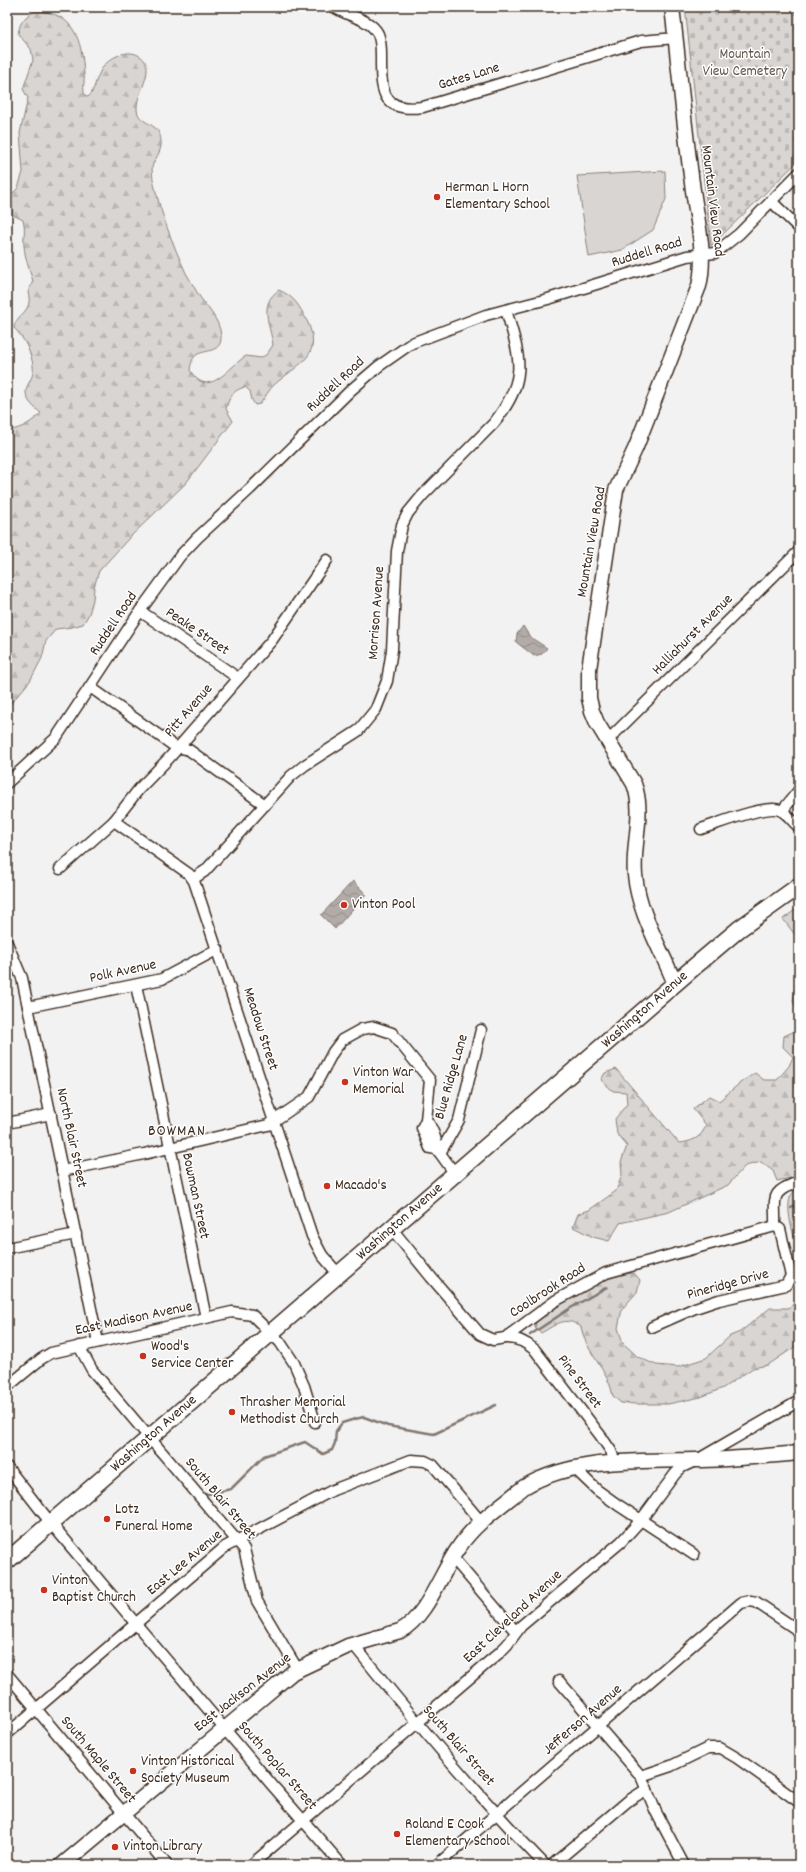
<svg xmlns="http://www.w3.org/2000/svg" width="806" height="1872" font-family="Dekko,sans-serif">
  <defs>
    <pattern id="forest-firs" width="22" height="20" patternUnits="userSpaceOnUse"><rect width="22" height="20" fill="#d8d5d2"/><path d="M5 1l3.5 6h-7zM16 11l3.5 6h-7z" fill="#bab7b4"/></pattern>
    <pattern id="cemetery-stones" width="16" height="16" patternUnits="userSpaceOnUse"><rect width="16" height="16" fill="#d8d5d2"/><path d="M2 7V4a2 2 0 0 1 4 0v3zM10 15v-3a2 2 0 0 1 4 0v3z" fill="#bab7b4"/></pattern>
    <pattern id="water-waves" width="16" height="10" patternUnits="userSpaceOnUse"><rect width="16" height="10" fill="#b2aba7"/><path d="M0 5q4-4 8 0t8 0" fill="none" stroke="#928b87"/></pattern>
  </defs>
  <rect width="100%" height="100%" fill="#f3f2f2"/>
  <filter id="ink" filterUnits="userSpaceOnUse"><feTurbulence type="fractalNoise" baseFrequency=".025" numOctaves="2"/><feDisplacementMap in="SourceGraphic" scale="8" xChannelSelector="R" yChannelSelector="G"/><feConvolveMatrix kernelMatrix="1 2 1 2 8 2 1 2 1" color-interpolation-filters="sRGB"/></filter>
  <g filter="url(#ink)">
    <g fill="url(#forest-firs)" stroke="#8a8078">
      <path d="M36,11C74,12 82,40 84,74C85,82 82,88 85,95L88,97L91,94C95,87 96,79 100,72C105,60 125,48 138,55C159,66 137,91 137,107C136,126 160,120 161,141C162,150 157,156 153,164C151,169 153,179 154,184C161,214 173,245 186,273C190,280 194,287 198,294C206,307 220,319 221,336C222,352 207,350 198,354C192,357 191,364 190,370C208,401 228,367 246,356L261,358L267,354L273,345C270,324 258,304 279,290C292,296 297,302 304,315C326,355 302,361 275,384C269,389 265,398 260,404L255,405L252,400L250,391L245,387C233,390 229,397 226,409L233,421L186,483L129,538L99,571L94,587L93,600L89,614L83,624L72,627L56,629L46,641L42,658L30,681L7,708V427L10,430C22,429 33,421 41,413C35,408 27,402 26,393C25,387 32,379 33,373C35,359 24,337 14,328C15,314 34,313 28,292L33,281C29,269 25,258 24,246C23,236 26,230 23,220L13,215L11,195L18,188L23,172L20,133L28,98L23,89L33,60L31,49L18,34C20,21 25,16 36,11Z"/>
      <polygon points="7,194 10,194 11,215 7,216"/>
      <polygon points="799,907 799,940 783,919"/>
      <polygon points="799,983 799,1013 793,1001 796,984"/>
      <path d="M799,1019V1176L777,1181L773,1171L761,1162L745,1166L728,1185L669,1212L620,1223L609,1241L593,1237L573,1227L578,1214L589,1210L616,1191L622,1175L621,1162L627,1146L617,1134L615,1119L627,1104L626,1092L613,1091L601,1080L605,1073L616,1069L679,1143C691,1142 702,1138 706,1125L693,1109L709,1096L719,1101L740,1083L755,1073L764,1080H777L789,1066L793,1057L783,1047L784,1036L795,1031Z"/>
      <path d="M796,1191L799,1192V1248C793,1238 781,1196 796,1191Z"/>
      <path d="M634,1273L640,1280L637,1292L622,1309L618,1328L623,1343L638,1357L656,1365L678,1367L706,1358L730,1336L740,1332L770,1308H788L799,1300V1344L768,1365L753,1368L723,1388L701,1397L668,1404H636L621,1403L613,1396C609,1371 586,1353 581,1327C565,1315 556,1325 541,1333L535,1328L536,1321C566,1301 597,1276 634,1273Z"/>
    </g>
    <polygon fill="url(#cemetery-stones)" stroke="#8a8078" points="685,7 799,7 799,160 711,246"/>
    <polygon fill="#d8d5d2" stroke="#8a8078" points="665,171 666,199 653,230 622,250 589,257 577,176"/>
    <g fill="url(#water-waves)" stroke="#827770">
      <polygon points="523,626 530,637 547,648 542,654 534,656 516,642 517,634"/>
      <polygon points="353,881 366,894 335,929 321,915"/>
    </g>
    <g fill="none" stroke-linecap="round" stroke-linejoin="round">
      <g stroke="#827770" stroke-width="2.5">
        <polyline points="791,1208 799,1204"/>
        <polyline points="530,1335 569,1309 607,1287"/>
        <polyline points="204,1495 231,1489 264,1456 305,1442 323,1454 332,1450 335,1443 336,1431 342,1423 355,1419 364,1417 388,1426 434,1434 496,1405"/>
      </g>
      <g stroke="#3b2a1e" stroke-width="13">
        <g id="street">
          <path d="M334,7C348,17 370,18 378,34C381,41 381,48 381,55C381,89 380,113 423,107L641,41L676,38"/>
          <polyline points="771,201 799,228"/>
          <polyline points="140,611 238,678"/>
          <polyline points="90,687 174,746 189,750 265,805"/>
          <polyline points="607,741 799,551"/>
          <polyline points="7,783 56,738 140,611 180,556 197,538 250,489 351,390 379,366 412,343 486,315 548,299 687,256 715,253 739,234 799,173"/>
          <polyline points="782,811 799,790"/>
          <polyline points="114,821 189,874 194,881 312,1236 322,1255 339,1275"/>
          <path d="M701,829C717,824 766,804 780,810C787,813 793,822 799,827"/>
          <polyline points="60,869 114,821 139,789 170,757 272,640 327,560"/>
          <path d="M193,879L205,871L291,776L305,765L358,731L376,709L387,681L392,650L397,551L402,525L408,513L422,496L494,423C528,379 521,360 506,310"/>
          <polyline points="7,943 22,978 98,1342"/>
          <polyline points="136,985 206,1318"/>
          <polyline points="28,1007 162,979 218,949"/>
          <path d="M426,1120C432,1126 437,1141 437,1149"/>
          <polyline points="7,1123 51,1114"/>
          <polyline points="440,1153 459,1120 481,1030"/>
          <polyline points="62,1171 144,1154 268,1125 309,1097 333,1052 342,1040 362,1029 374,1027 392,1033 430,1080 426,1120 422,1128 430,1148 437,1149 455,1174"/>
          <polyline points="392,1229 431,1277 480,1334 493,1340 505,1338 555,1301 606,1273 775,1226"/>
          <polyline points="7,1248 76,1234"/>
          <path d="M652,1327L695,1308L719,1300L786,1285L791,1276L780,1229L775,1226C776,1198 768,1192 799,1182"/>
          <path d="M505,1338C517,1337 526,1342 535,1350L600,1435L611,1451L615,1462"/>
          <polyline points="79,1346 92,1370 244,1549 257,1601 298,1670"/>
          <polyline points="7,1387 41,1359 51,1353 232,1312 252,1315 280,1342 294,1363 304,1386 315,1422"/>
          <polyline points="7,1467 50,1522 272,1785 342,1865"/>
          <polyline points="575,1469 597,1490 618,1505 693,1554 694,1555"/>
          <polyline points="453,1558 516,1632"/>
          <path d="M353,1644C414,1720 477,1795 545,1865"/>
          <polyline points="7,1674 167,1865"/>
          <polyline points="559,1681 641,1776 656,1812 684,1865"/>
          <polyline points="7,1734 225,1547 333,1490 411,1460 425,1461 433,1465 482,1523"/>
          <polyline points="641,1776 671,1766 708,1748 720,1748 737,1758 799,1802"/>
          <polyline points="251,1865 499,1653 507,1645 521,1626 621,1542 641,1520 675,1474 682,1467 697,1460 799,1401"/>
          <polyline points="437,1865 741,1603 750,1601 756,1602 799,1631"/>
          <polyline points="552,1865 628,1801 647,1789"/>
        </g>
      </g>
      <g stroke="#3b2a1e" stroke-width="17">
        <g id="secondary">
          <path d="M672,7C679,66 684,125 692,183C696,217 707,253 699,286L636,447L616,490L589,669V698L592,711L597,723L634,784C645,813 632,845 635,875C639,915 661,948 675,984"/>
          <path d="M62,1865L293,1672L348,1646L400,1631C428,1616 441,1572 459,1547C475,1523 502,1505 524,1487C573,1458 641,1461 696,1460C730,1460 765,1456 799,1453"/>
        </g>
      </g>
      <g stroke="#3b2a1e" stroke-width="19">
        <polyline id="primary" points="7,1561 694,967 739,929 799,886"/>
      </g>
      <use href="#street" stroke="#fff" stroke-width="10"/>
      <use href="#secondary" stroke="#fff" stroke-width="14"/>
      <use href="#primary" stroke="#fff" stroke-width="16"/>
    </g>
  </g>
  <g fill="#c8321e" stroke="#fff" stroke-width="1.5">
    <circle cx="437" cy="197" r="4"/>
    <circle cx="344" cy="905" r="4"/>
    <circle cx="345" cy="1082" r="4"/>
    <circle cx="327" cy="1186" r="4"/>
    <circle cx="143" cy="1356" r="4"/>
    <circle cx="232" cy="1412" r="4"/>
    <circle cx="107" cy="1519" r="4"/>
    <circle cx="44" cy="1590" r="4"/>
    <circle cx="133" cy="1771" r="4"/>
    <circle cx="397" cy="1834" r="4"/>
    <circle cx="115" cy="1847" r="4"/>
  </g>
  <g text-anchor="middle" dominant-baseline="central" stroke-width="3" stroke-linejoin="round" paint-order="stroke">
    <g font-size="15" fill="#62554b" stroke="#fff">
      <text x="745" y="55">Mountain<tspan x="745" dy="17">View Cemetery</tspan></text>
    </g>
    <g font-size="15" fill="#3b2a1e" stroke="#fff">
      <text transform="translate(469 77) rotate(-17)">Gates Lane</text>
      <text transform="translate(712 201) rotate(83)">Mountain View Road</text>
      <text transform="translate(647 253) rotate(-17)">Ruddell Road</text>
      <text transform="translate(336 385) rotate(-43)">Ruddell Road</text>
      <text transform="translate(592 542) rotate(-80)">Mountain View Road</text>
      <text transform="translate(377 613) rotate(-86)">Morrison Avenue</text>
      <text transform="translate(114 624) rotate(-56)">Ruddell Road</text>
      <text transform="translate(197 632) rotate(34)">Peake Street</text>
      <text transform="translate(693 635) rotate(-45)">Halliahurst Avenue</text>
      <text transform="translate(189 711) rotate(-49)">Pitt Avenue</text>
      <text transform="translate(123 972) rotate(-12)">Polk Avenue</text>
      <text transform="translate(645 1010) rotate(-41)">Washington Avenue</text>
      <text transform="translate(260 1029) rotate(72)">Meadow Street</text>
      <text transform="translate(452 1077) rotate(-74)">Blue Ridge Lane</text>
      <text transform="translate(71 1138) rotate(78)">North Blair Street</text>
      <text transform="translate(195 1196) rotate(78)">Bowman Street</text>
      <text transform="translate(400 1222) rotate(-41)">Washington Avenue</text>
      <text transform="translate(728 1285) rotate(-15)">Pineridge Drive</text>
      <text transform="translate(548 1291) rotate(-33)">Coolbrook Road</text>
      <text transform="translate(134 1319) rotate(-12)">East Madison Avenue</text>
      <text transform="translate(579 1382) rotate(53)">Pine Street</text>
      <text transform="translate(154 1434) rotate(-41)">Washington Avenue</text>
      <text transform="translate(220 1499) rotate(50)">South Blair Street</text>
      <text transform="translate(185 1563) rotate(-40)">East Lee Avenue</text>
      <text transform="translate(513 1617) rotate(-43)">East Cleveland Avenue</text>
      <text transform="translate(243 1693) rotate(-38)">East Jackson Avenue</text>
      <text transform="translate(583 1720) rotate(-41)">Jefferson Avenue</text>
      <text transform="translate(458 1746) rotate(49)">South Blair Street</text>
      <text transform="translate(98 1760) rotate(50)">South Maple Street</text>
      <text transform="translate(277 1766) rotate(49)">South Poplar Street</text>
    </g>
    <g font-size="15" fill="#3b2a1e" stroke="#fff" text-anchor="start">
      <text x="445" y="188">Herman L Horn<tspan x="445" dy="17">Elementary School</tspan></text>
      <text x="352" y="905">Vinton Pool</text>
      <text x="353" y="1073">Vinton War<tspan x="353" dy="17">Memorial</tspan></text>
      <text x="335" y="1186">Macado's</text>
      <text x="151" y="1347">Wood's<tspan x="151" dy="17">Service Center</tspan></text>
      <text x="240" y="1403">Thrasher Memorial<tspan x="240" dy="17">Methodist Church</tspan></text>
      <text x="115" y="1510">Lotz<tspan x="115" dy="17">Funeral Home</tspan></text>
      <text x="52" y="1581">Vinton<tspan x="52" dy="17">Baptist Church</tspan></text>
      <text x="141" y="1762">Vinton Historical<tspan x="141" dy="17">Society Museum</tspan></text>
      <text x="405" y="1825">Roland E Cook<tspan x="405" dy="17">Elementary School</tspan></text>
      <text x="123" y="1847">Vinton Library</text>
    </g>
    <g font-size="16" letter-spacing="1" fill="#3b2a1e" stroke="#fff">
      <text x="177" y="1131">BOWMAN</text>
    </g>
  </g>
  <rect width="806" height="1872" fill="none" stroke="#fff" stroke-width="24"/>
  <rect x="12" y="12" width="782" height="1848" fill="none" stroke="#3b2a1e" stroke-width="1.5" filter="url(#ink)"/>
</svg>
